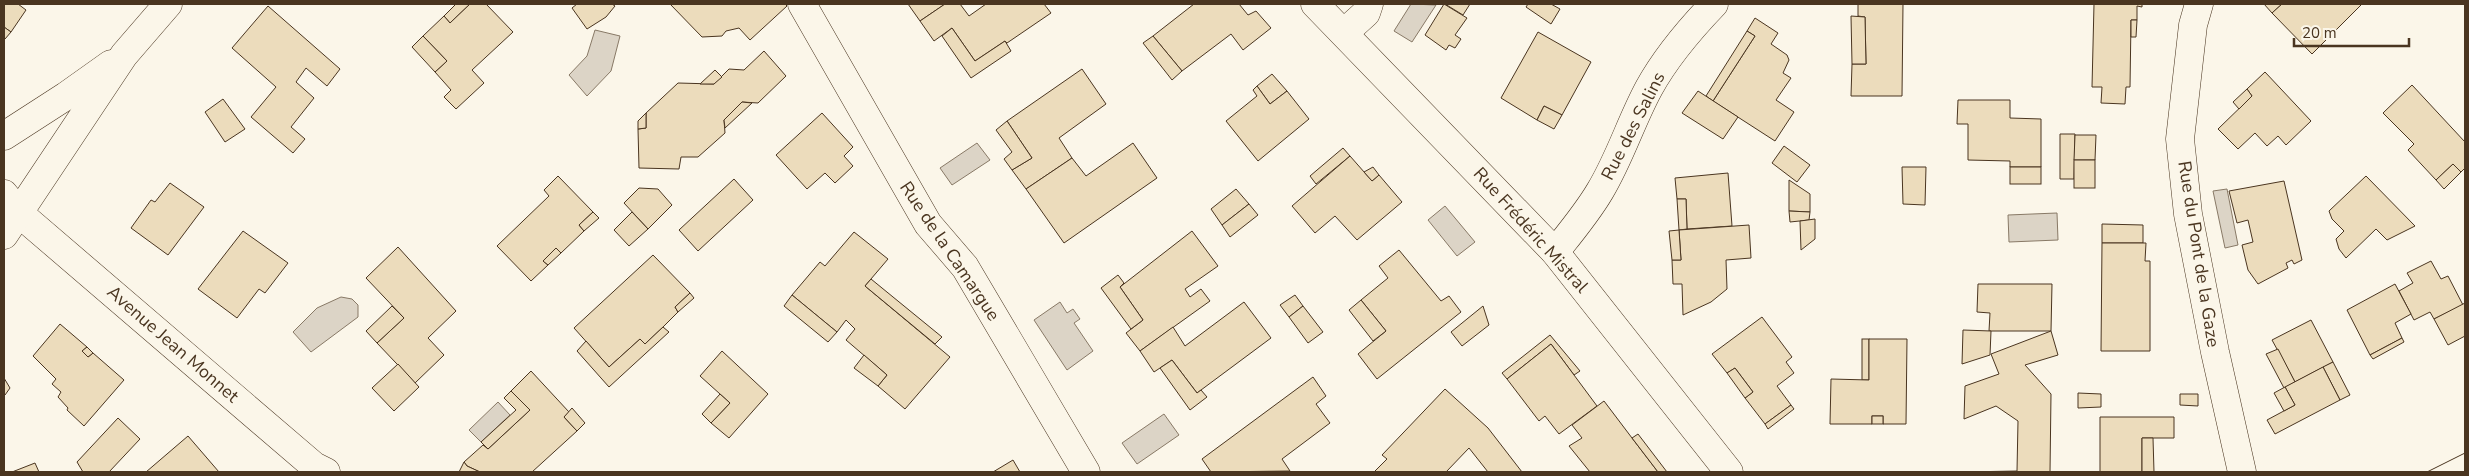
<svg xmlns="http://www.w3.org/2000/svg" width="2469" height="476" font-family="'Nunito Sans',sans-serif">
  <rect width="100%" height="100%" fill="#fbf6e9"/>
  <g fill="#dcd4c6" stroke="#887966">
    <polygon points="1411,4 1436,5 1412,42 1394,31"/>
    <polygon points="595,30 620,36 611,71 587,96 569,75 587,56"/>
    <polygon points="977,143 990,160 952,185 940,168"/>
    <polygon points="2227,189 2238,245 2225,248 2213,191"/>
    <polygon points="1445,206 1475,242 1457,256 1428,220"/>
    <polygon points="2057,213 2058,240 2009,242 2008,215"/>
    <polygon points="341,297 352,299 358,305 358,317 311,352 293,332 317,308"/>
    <polygon points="1060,302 1067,313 1073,309 1080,319 1074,323 1093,351 1067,370 1034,320"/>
    <polygon points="498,402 510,415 481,442 469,430"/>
    <polygon points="1164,414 1179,435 1137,464 1122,443"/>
  </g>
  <g fill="#ecdcbc" stroke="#4a3520">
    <polygon points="4,4 18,4 26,10 11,32 4,27"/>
    <polygon points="456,4 470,4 450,23 444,16"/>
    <polygon points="470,4 486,4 513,32 472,70 484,83 456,109 444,97 451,90 435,72 447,61 423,36 444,16 450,23"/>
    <polygon points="577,4 612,4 615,6 606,17 587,29 572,8"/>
    <polygon points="670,4 785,4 787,6 750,40 739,28 726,31 722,36 702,37"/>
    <polygon points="908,4 945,4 920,21"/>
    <polygon points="945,4 960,4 969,16 986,4 1044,4 1051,13 1007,43 1005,41 975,61 952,28 934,41 920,21"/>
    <polygon points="1194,4 1239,4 1248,15 1256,11 1271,28 1243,50 1231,34 1182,71 1153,36"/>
    <polygon points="1444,4 1467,18 1455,35 1461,39 1455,48 1449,45 1446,50 1425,35"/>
    <polygon points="1445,4 1470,4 1463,15"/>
    <polygon points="1528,4 1551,4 1560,9 1551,24 1526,7"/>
    <polygon points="1858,4 1903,4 1902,96 1851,96 1852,64 1866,64 1865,17 1858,16"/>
    <polygon points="2094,4 2142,4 2142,7 2137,6 2137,20 2131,20 2130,87 2126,87 2125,104 2101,103 2102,87 2092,87"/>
    <polygon points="2264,4 2282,4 2272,13"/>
    <polygon points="2282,4 2362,4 2312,54 2272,13"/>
    <polygon points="268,6 340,69 327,86 306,68 296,82 314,98 291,127 305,139 293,153 251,117 276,87 232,48"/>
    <polygon points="1851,16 1865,17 1866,64 1852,64"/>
    <polygon points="1755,18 1778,33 1771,44 1787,55 1789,60 1783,73 1791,78 1776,100 1794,112 1775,141 1713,101 1755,36 1747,31"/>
    <polygon points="2131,20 2137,20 2136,37 2131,37"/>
    <polygon points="4,27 11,32 5,39 4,38"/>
    <polygon points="952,28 975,61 1005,41 1011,51 971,78 942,36"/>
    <polygon points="1747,31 1755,36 1713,101 1706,96"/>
    <polygon points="1538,32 1591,62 1562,115 1544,106 1537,120 1501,98"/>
    <polygon points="423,36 447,61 435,72 412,47"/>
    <polygon points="1153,36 1182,71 1172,80 1143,43"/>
    <polygon points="764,51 786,76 758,103 742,102 724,120 725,133 698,157 681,157 679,169 639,168 638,129 646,128 646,113 678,83 714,84 729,69 744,70"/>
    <polygon points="1082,69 1106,104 1059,138 1072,158 1026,189 1012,170 1032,158 1007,121"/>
    <polygon points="715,70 722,77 714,84 700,84"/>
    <polygon points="2265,72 2311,121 2286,145 2278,136 2267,146 2255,133 2238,149 2218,129 2252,96 2247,89"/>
    <polygon points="1272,74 1287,91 1270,104 1257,86"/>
    <polygon points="2412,85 2465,142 2465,168 2461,172 2453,164 2436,180 2408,150 2414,144 2383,113"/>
    <polygon points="1257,86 1270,104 1287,91 1309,119 1258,161 1226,121 1257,96 1253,90"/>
    <polygon points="2247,89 2252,96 2239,109 2233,102"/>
    <polygon points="1698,91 1738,117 1723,139 1682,113"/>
    <polygon points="223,99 245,129 225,142 205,112"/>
    <polygon points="1958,100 2010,100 2010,118 2041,119 2041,167 2010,167 2010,161 1968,160 1968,124 1957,124"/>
    <polygon points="742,102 752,103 725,128 724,120"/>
    <polygon points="1544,106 1562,115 1554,129 1537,120"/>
    <polygon points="646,113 646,128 638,129 638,121"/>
    <polygon points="822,113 853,147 844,156 853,166 835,183 825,173 807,189 776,155"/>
    <polygon points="1007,121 1032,158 1012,170 1004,159 1012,152 996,130"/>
    <polygon points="2060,134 2075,134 2074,179 2060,179"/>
    <polygon points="2075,135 2096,135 2095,160 2074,160"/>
    <polygon points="1133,143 1157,178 1064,243 1026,189 1072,158 1086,176"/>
    <polygon points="1784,146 1810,165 1797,182 1772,163"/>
    <polygon points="1343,148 1350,156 1316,184 1310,176"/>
    <polygon points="1350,156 1372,181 1379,175 1402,202 1357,240 1335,216 1315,233 1292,206"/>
    <rect x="2074" y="160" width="21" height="28"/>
    <polygon points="2453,164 2461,172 2444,189 2436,180"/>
    <polygon points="1373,167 1379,175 1372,181 1364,172"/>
    <polygon points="1902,167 1926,167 1925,205 1903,204"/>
    <rect x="2010" y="167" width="31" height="17"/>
    <polygon points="1728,173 1732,226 1687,229 1686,199 1677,199 1675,178"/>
    <polygon points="558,176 593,212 579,225 584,231 561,253 556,248 543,261 548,265 531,281 497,246 549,196 544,190"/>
    <polygon points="2366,176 2415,226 2387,240 2376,229 2346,258 2339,249 2336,239 2344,231 2332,219 2329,211"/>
    <polygon points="734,179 753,200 698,251 679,230"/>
    <polygon points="1789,180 1810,194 1810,212 1789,211"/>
    <polygon points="2284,181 2302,260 2294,264 2292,260 2286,263 2288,268 2258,284 2248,270 2242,245 2253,242 2248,220 2237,223 2229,191"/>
    <polygon points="170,183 204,207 168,255 131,228 151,200 155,202"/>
    <polygon points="639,188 658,189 672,205 648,229 624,203"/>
    <polygon points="1236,189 1249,204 1222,225 1211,209"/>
    <polygon points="1677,199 1686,199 1687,229 1679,230"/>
    <polygon points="1249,204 1258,215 1230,237 1222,225"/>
    <polygon points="1789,211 1810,212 1809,220 1790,222"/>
    <polygon points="593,212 599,218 584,231 579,225"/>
    <polygon points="632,212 648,229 629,246 614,230"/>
    <polygon points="1815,219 1815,239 1801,250 1800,221"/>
    <polygon points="2102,224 2143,225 2143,243 2102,243"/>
    <polygon points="1749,225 1751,258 1726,260 1727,289 1711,302 1683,315 1682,284 1673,284 1672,260 1681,260 1679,230"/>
    <polygon points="1679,230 1681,260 1672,260 1669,231"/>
    <polygon points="243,231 288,263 265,293 259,289 237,318 198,289"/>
    <polygon points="1192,231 1218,266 1185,289 1190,297 1201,289 1210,301 1140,351 1126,333 1143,320 1120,287"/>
    <polygon points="854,232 888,259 865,286 950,357 905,409 878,386 887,375 846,340 855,329 846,320 837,332 792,295 820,262 825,266"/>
    <polygon points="2102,243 2146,243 2145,261 2150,261 2150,351 2101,351"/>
    <polygon points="398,247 456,311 428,338 444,355 415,383 377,343 404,318 366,278"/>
    <polygon points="556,248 561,253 548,265 543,261"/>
    <polygon points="1399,250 1441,301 1449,296 1461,312 1377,379 1358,354 1386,331 1361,300 1388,278 1379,266"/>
    <polygon points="653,255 690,293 675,307 678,312 663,327 645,344 640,339 609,367 574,328"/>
    <polygon points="2431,261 2441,279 2448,276 2463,305 2434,319 2430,312 2414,320 2399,291 2413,283 2407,273"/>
    <polygon points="1118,275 1124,283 1120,287 1143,320 1131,329 1101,288"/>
    <polygon points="871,279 942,337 935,344 865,286"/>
    <polygon points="1978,284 2052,284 2051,331 1989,331 1990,313 1977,312"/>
    <polygon points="2395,284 2411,314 2395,323 2402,338 2370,355 2347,310"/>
    <polygon points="690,293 694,298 678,312 675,307"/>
    <polygon points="792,295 837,332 828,342 784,306"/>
    <polygon points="1295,295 1303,306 1289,317 1280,305"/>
    <polygon points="1361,300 1386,331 1373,341 1349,310"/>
    <polygon points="1244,302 1271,338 1197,393 1172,360 1154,372 1140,351 1173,327 1185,346"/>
    <polygon points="2465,303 2465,336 2448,345 2434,319"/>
    <polygon points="392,306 404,318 377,343 366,331"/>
    <polygon points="1303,306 1323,332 1308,343 1289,317"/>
    <polygon points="1483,306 1489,325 1462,346 1451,332"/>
    <polygon points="1762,317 1792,357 1786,362 1794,373 1777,386 1791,405 1765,424 1745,398 1753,392 1735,368 1727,373 1712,354"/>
    <polygon points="2311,320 2333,362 2295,382 2272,340"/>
    <polygon points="60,324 87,347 82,351 88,357 93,353 124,380 84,426 67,410 68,408 58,397 61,392 52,384 56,379 33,356"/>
    <polygon points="663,327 669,332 609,387 577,351 586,341 609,367 640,339 645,344"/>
    <polygon points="1963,330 1991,331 1990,355 1962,364"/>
    <polygon points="2051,331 2058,355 2025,365 2051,394 2050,472 1964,472 2017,471 2018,421 1996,406 1964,419 1965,386 1999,374 1991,354"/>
    <polygon points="1550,335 1580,371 1574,375 1551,344 1507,379 1502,373"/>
    <polygon points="2402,338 2404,342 2373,359 2370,355"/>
    <rect x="1862" y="339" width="7" height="41"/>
    <polygon points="1869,339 1907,339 1906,424 1883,424 1883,416 1872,416 1872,424 1830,424 1831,379 1869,380"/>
    <polygon points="1551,344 1597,406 1559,434 1545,416 1539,421 1507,379"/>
    <polygon points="87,347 93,353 88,357 82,351"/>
    <polygon points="2278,349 2295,382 2284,388 2266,354"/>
    <polygon points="722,351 768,394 729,438 711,423 730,403 700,376"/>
    <polygon points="864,355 887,375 878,386 854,368"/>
    <polygon points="1172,360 1197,393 1201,390 1207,397 1190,410 1160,368"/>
    <polygon points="2333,362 2350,395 2340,400 2323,367"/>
    <polygon points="398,364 419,387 394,411 372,388"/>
    <polygon points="2323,367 2340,400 2275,434 2267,420 2295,405 2285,387"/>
    <polygon points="1735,368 1753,392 1745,398 1727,373"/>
    <polygon points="531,371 569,412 564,417 577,431 532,472 480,472 467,466 464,462 483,445 488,449 530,410 511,391"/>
    <polygon points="1313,377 1326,396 1316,404 1330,423 1282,459 1290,471 1211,472 1202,459"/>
    <polygon points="4,378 10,388 5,395 4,394"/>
    <polygon points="2285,387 2295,405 2284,411 2274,393"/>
    <polygon points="1445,389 1488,428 1522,472 1488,472 1469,448 1446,472 1374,472 1387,459 1382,455"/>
    <polygon points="511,391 530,410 488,449 481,442 516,410 504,398"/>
    <polygon points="2078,393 2101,394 2101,407 2078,408"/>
    <polygon points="720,394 730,403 711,423 702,414"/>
    <polygon points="2180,394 2198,394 2198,406 2180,405"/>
    <polygon points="1604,401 1632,438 1658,472 1590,472 1569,446 1582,438 1572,425"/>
    <polygon points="1791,405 1794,409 1768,429 1765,424"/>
    <polygon points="572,408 585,423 577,431 564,417"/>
    <rect x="1872" y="416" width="11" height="8"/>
    <polygon points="2100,417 2174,417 2174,438 2142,438 2142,472 2100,472"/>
    <polygon points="118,418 140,439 109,472 83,472 77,462"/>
    <polygon points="1638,434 1667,472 1658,472 1632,438"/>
    <polygon points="188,436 219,472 146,472"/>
    <polygon points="2142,438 2153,438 2154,472 2142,472"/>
    <polygon points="1013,460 1020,472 993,472"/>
    <polygon points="464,462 467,466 480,472 459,472"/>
    <polygon points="35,463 39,472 12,472"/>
  </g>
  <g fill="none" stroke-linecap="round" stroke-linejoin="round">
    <g stroke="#4a3520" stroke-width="29">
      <g id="minor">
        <polyline points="802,4 928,224 965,267 1086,472"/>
        <polyline points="1315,4 1555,252 1729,472"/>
        <polyline points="2199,4 2193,25 2180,139 2188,214 2215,352 2242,472"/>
        <polyline points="1345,32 1366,13 1369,4"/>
        <polyline points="20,214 314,466 326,472"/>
        <path d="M1555,252C1571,232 1587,213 1600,191C1620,158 1631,121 1649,88C1666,57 1690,29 1714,4"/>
      </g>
    </g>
    <g stroke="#4a3520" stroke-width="29">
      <g id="major">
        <polyline points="4,136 66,96 111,64"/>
        <polyline points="4,194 20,214"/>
        <polyline points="4,235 124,55 168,4"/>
      </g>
    </g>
    <use href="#minor" stroke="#fbf6e9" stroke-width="28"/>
    <use href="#major" stroke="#fbf6e9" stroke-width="28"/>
    <polyline stroke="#4a3520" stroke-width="1" points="2427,472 2465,453"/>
  </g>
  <g text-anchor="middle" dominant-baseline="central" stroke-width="4" stroke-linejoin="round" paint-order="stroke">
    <g font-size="18" fill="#4a3520" stroke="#fbf6e9">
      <text transform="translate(1633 126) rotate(-63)">Rue des Salins</text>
      <text transform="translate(1531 230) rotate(48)">Rue Frédéric Mistral</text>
      <text transform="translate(950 251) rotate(56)">Rue de la Camargue</text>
      <text transform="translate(2199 254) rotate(81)">Rue du Pont de la Gaze</text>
      <text transform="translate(173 344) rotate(41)">Avenue Jean Monnet</text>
    </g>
  </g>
  <rect width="2469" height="476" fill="none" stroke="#4a3520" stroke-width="10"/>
  <path d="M2294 38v8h115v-8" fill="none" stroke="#4a3520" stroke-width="2.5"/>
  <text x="2302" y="38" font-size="15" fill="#4a3520" stroke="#fbf6e9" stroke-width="4" paint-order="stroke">20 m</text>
</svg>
